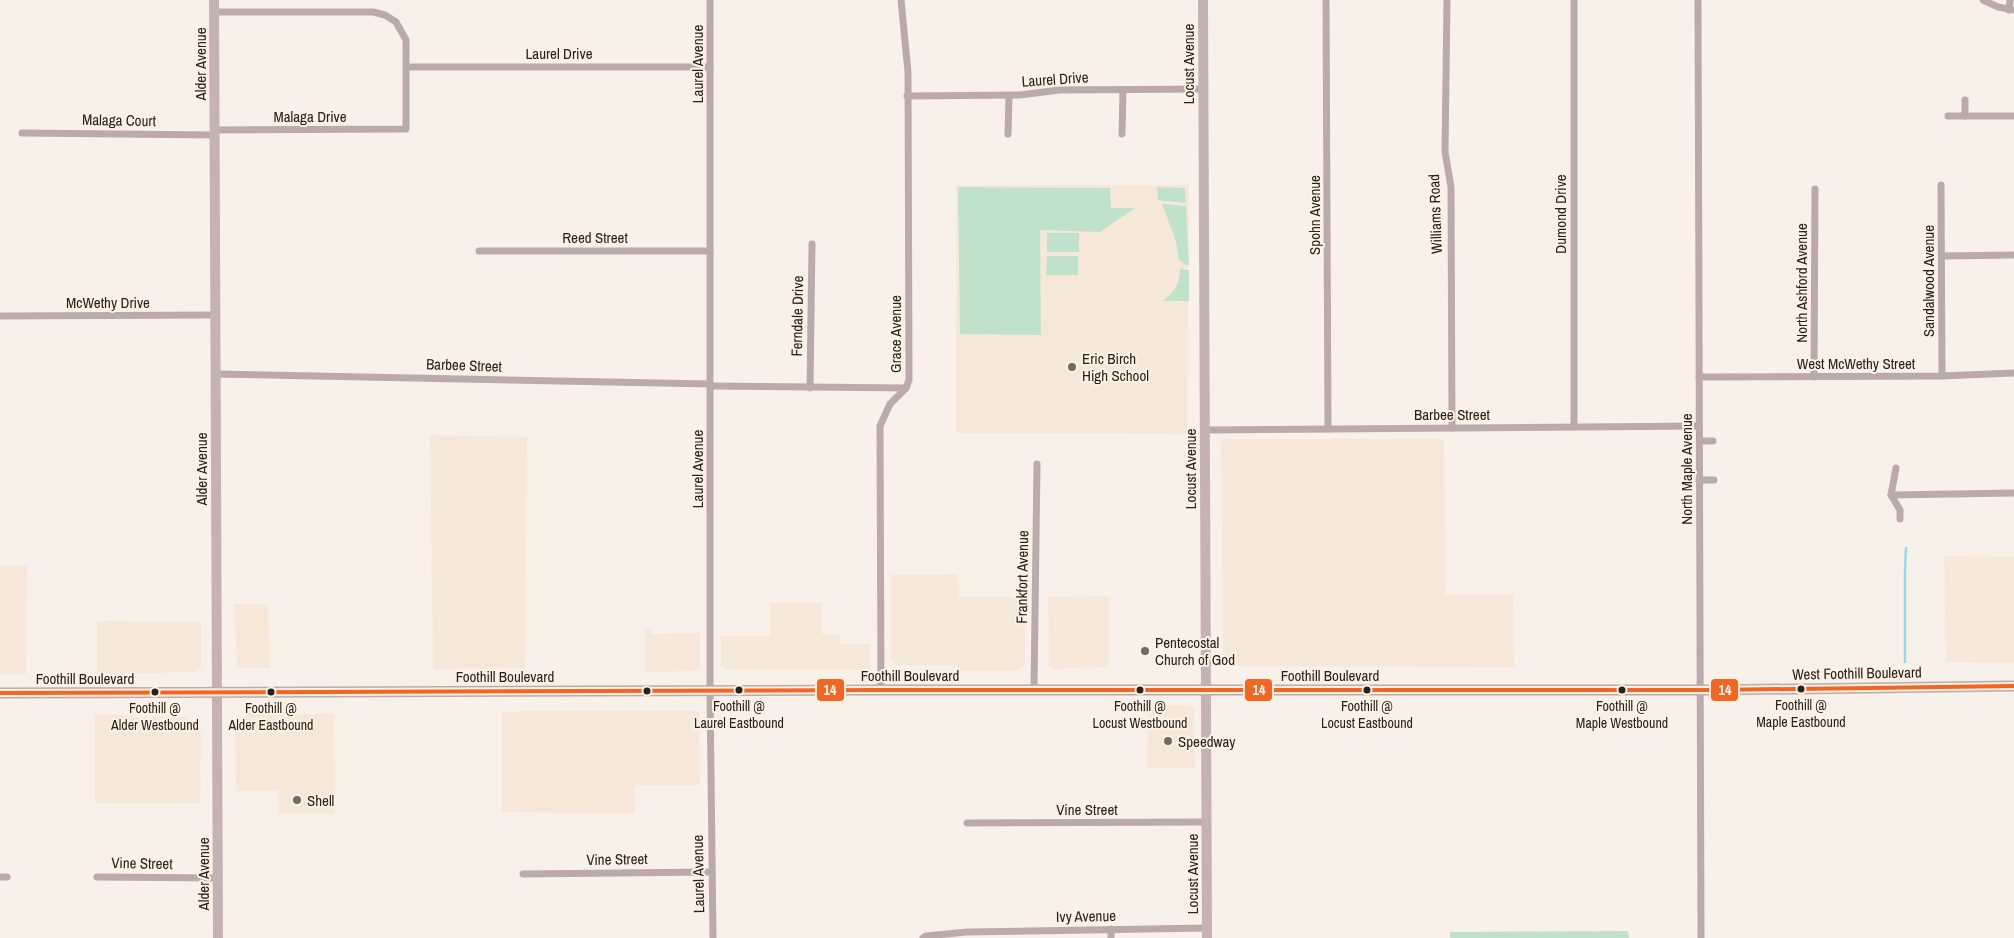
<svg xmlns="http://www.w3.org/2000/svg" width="2014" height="938" font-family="'Archivo Narrow',sans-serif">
  <rect width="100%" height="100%" fill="#f8f1ea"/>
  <g fill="#f5e8d9">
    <polygon points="956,185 1189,185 1187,434 956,433"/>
    <polygon points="430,435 527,437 525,668 433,669"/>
    <polygon points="1221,439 1444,439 1446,595 1513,595 1514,667 1232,666 1226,663 1223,659"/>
    <polygon points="1944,556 2014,557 2014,663 1946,662"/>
    <polygon points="0,566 27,566 26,674 0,674"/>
    <polygon points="958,574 959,597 1025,597 1025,664 1018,671 959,671 958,665 897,665 891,659 891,575"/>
    <polygon points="1109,596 1109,663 1107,663 1107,667 1064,668 1064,670 1053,669 1049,666 1048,597"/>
    <polygon points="770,603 822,603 822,634 840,634 840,644 870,644 870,670 726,670 721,666 721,636 770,636"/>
    <polygon points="234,604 268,604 270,668 237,668"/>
    <polygon points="97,621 201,622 201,668 196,672 97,674"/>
    <polygon points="645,628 651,628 651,634 700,633 700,669 695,671 645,672"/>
    <polygon points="1148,705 1187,705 1194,708 1195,768 1147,768"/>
    <polygon points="528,711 699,711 700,785 635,785 635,814 502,812 502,712"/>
    <polygon points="249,713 292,713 293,715 334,713 335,814 279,814 278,791 236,791 235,727"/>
    <polygon points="117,714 136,717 185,717 201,732 200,803 95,803 95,715"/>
  </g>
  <g fill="#c0e2ca">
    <polygon points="958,187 1110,188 1111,208 1135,208 1100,232 1040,230 1041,335 960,334"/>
    <polygon points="1157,187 1185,188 1186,203 1158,200"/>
    <polygon points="1162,204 1186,206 1189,265 1183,264 1182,261 1179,261 1176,241"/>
    <rect x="1047" y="233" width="32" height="19"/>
    <polygon points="1047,256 1078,256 1078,275 1046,275"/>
    <path d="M1180,269L1189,270V301H1163C1175,292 1180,283 1180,269Z"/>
    <polygon points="1628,931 1629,938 1450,938 1450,932"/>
  </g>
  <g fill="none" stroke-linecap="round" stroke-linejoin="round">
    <polyline stroke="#93daed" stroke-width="2.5" points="1905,662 1905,572 1906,548"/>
    <g stroke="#bcaaab" stroke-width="7">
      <polyline points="710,0 710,690 713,938"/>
      <polyline points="1326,0 1328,429"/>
      <polyline points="1447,0 1445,152 1451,187 1452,428"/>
      <polyline points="1698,0 1701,938"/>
      <polyline points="1983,0 1998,7 2014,10"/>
      <polyline points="2009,10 2010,0"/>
      <polyline points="214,12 373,12 385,15 396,22 406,40 406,129 215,130"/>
      <polyline points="407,67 710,67"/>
      <polyline points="907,96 1020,95 1059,90 1204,89"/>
      <polyline points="1965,100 1965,116"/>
      <polyline points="1948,116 2014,116"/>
      <polyline points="22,133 215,135"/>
      <polyline points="1008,134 1009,95"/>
      <polyline points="1122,134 1123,90"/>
      <polyline points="1941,185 1942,376"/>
      <polyline points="479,251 710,251"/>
      <polyline points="1942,256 2014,255"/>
      <polyline points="0,316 216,315"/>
      <polyline points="216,374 710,384"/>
      <polyline points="1699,377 1942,376 2014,373"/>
      <polyline points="1814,377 1815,189"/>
      <polyline points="710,386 906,388"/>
      <polyline points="810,388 812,244"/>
      <polyline points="1574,427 1574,0"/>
      <polyline points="1204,430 1699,426"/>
      <polyline points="1700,441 1713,441"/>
      <polyline points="1896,468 1891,495 1900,510 1900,519"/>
      <polyline points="1699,480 1714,480"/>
      <polyline points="1891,495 2014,493"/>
      <polyline points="881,690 880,426 890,404 906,388 909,380 908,72 901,0"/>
      <polyline points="1034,690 1037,464"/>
      <polyline points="967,823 1207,822"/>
      <polyline points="523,874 712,872"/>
      <polyline points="0,877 7,877"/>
      <polyline points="97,877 218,878"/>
      <polyline points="1111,929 1111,938"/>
      <polyline points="923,938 926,936 967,932 1207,928"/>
    </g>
    <g stroke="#c5b3b3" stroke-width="10">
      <polyline points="214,0 218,938"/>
      <polyline points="1203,0 1207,938"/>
    </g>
    <polyline stroke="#bdaaaa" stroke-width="11" points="0,693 881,690 1712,690 2014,686"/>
    <g stroke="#fef1e4" stroke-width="8">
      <polyline id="bus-1" points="0,693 881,690 1712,690 2014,686"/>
    </g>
    <use href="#bus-1" stroke="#f26522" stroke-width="4"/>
  </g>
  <g fill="#706a65" stroke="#fef1e4" stroke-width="2">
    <circle cx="1072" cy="367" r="5"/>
    <circle cx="1145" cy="651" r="5"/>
    <circle cx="1168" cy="741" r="5"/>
    <circle cx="297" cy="800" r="5"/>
  </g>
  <g fill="#26221d" stroke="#fef1e4" stroke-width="2">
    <circle cx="1801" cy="689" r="4.5"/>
    <circle cx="739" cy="690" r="4.5"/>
    <circle cx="1140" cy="690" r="4.5"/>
    <circle cx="1367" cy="690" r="4.5"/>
    <circle cx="1622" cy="690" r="4.5"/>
    <circle cx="647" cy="691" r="4.5"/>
    <circle cx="155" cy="692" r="4.5"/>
    <circle cx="271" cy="692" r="4.5"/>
  </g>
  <g text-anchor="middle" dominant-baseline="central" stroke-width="4" stroke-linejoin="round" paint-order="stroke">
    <g font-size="14" fill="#26221d" stroke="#fef1e4">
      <text x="1801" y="705">Foothill @<tspan x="1801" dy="17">Maple Eastbound</tspan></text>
      <text x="739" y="706">Foothill @<tspan x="739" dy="17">Laurel Eastbound</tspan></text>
      <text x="1140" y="706">Foothill @<tspan x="1140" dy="17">Locust Westbound</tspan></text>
      <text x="1367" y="706">Foothill @<tspan x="1367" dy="17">Locust Eastbound</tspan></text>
      <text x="1622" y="706">Foothill @<tspan x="1622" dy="17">Maple Westbound</tspan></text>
      <text x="155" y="708">Foothill @<tspan x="155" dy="17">Alder Westbound</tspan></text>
      <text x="271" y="708">Foothill @<tspan x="271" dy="17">Alder Eastbound</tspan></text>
    </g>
    <g font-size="15" fill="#26221d" stroke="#fef1e4">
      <text x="559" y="53">Laurel Drive</text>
      <text transform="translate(200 64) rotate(-90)">Alder Avenue</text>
      <text transform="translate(697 64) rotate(-90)">Laurel Avenue</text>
      <text transform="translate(1188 64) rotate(-90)">Locust Avenue</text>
      <text transform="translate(1055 79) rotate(-4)">Laurel Drive</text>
      <text x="310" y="116">Malaga Drive</text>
      <text transform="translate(119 120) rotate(1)">Malaga Court</text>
      <text transform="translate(1435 214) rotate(-92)">Williams Road</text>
      <text transform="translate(1560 214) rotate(-90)">Dumond Drive</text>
      <text transform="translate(1314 215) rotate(-90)">Spohn Avenue</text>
      <text x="595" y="237">Reed Street</text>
      <text transform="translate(1928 281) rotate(-90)">Sandalwood Avenue</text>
      <text transform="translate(1801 283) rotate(-90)">North Ashford Avenue</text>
      <text x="108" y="302">McWethy Drive</text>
      <text transform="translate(797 316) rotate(-89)">Ferndale Drive</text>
      <text transform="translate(895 334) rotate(-90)">Grace Avenue</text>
      <text x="1856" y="363">West McWethy Street</text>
      <text transform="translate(464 365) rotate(2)">Barbee Street</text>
      <text x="1452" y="414">Barbee Street</text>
      <text transform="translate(201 469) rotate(-90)">Alder Avenue</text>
      <text transform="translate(697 469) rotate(-90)">Laurel Avenue</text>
      <text transform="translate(1190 469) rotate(-90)">Locust Avenue</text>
      <text transform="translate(1686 469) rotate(-90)">North Maple Avenue</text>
      <text transform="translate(1022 577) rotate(-89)">Frankfort Avenue</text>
      <text transform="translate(1857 673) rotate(-1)">West Foothill Boulevard</text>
      <text x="910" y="675">Foothill Boulevard</text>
      <text x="1330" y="675">Foothill Boulevard</text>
      <text x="505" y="676">Foothill Boulevard</text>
      <text x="85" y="678">Foothill Boulevard</text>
      <text x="1087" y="809">Vine Street</text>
      <text transform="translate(617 859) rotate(-1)">Vine Street</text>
      <text transform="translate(142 863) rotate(1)">Vine Street</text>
      <text transform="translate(203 874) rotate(-90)">Alder Avenue</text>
      <text transform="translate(698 874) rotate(-91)">Laurel Avenue</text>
      <text transform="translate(1192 874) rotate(-90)">Locust Avenue</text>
      <text transform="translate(1086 916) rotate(-1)">Ivy Avenue</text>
    </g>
    <g font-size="15" fill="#26221d" stroke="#fef1e4" text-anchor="start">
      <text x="1082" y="358">Eric Birch<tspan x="1082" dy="17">High School</tspan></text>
      <text x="1155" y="642">Pentecostal<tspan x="1155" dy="17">Church of God</tspan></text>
      <text x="1178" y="741">Speedway</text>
      <text x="307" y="800">Shell</text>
    </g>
  </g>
  <g stroke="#fef1e4" stroke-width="2">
    <rect x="1710" y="678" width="29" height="24" rx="5" fill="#f26522"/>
    <rect x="1244" y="678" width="29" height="24" rx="5" fill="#f26522"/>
    <rect x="816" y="678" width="29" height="24" rx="5" fill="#f26522"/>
  </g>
  <g font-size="14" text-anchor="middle" font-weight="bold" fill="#fff">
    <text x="1725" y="695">14</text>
    <text x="1259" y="695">14</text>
    <text x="830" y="695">14</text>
  </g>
</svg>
